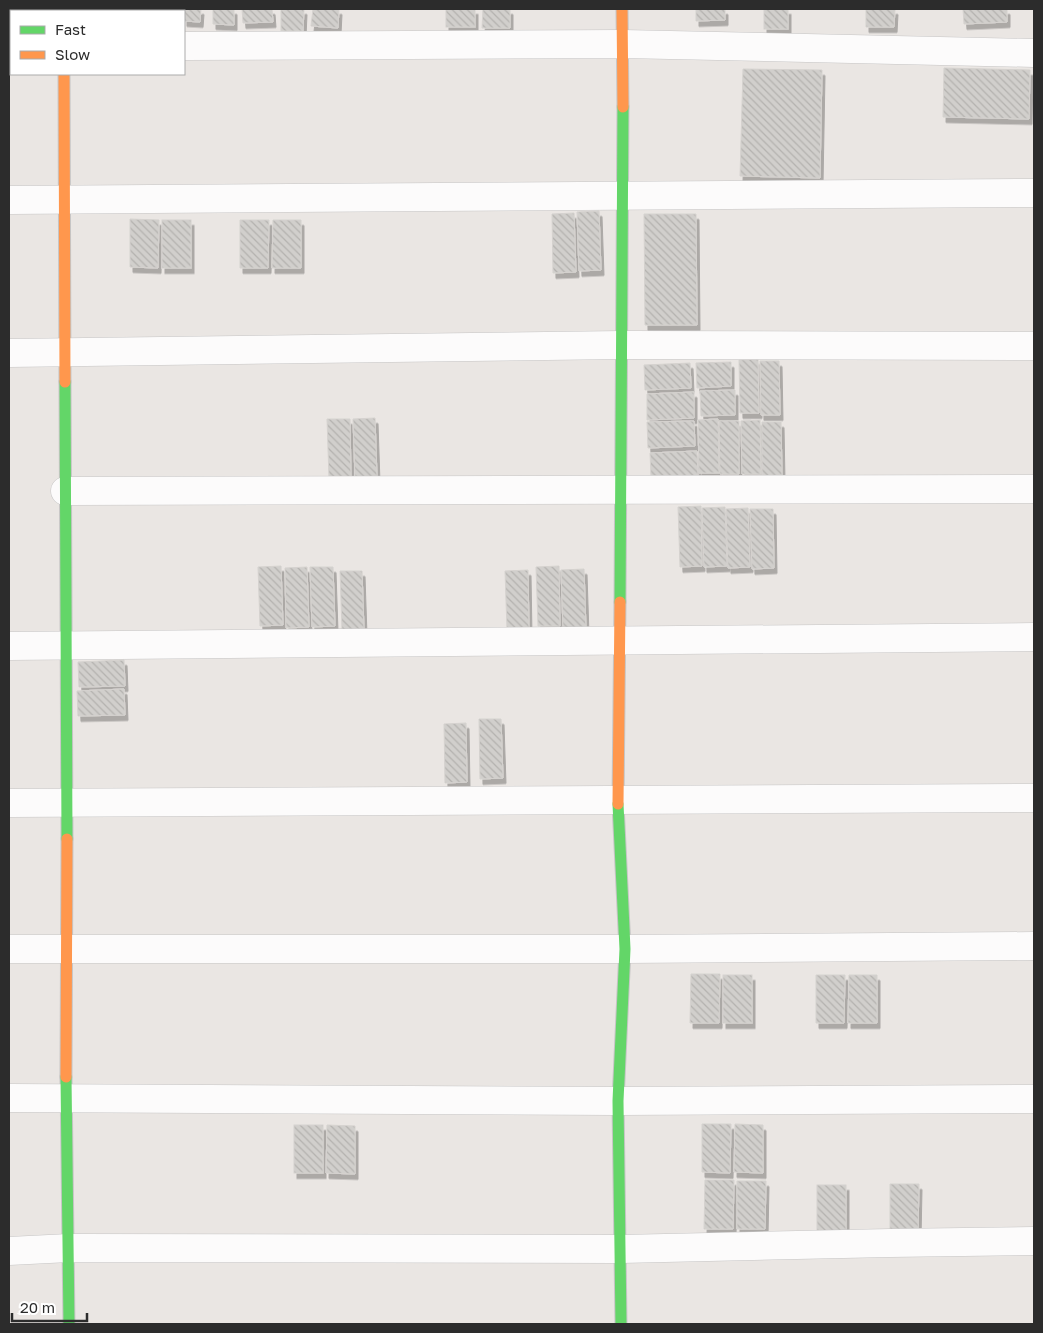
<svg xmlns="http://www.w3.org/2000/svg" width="1043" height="1333" font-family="'Golos Text',sans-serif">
  <defs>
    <pattern id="building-back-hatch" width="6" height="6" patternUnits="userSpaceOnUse" patternTransform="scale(1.25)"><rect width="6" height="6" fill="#d1cfcc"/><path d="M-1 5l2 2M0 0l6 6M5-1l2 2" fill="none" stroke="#b4b2af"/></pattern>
    <filter id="shadow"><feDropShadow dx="3" dy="5.5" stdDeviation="0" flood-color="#0004"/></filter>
  </defs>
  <rect width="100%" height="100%" fill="#eae6e3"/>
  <g fill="url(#building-back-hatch)" stroke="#d5d2cf" filter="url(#shadow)">
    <rect x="87" y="9" width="47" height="2"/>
    <polygon points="173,9 201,9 200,22 184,21 184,11 173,11"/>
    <polygon points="213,9 234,9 234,25 213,24"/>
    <polygon points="242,9 272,9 273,22 243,23"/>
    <polygon points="281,9 304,9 303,31 281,31"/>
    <polygon points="313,9 339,9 338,28 311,26"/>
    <rect x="446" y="9" width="29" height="18"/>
    <polygon points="483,9 510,9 510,28 482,28"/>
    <polygon points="696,9 725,9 725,20 696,21"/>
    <rect x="764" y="9" width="24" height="20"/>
    <polygon points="866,9 895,9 894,27 866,27"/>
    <polygon points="963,9 1007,9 1007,22 964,24"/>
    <polygon points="944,68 1030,70 1029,119 943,117"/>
    <polygon points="743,69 822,70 820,178 740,176"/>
    <polygon points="599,211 601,270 579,271 577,212"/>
    <polygon points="574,213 576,272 553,273 552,214"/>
    <polygon points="644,214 696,214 697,325 645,325"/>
    <polygon points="130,219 159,220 158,268 130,267"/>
    <rect x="162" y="220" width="29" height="48"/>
    <polygon points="240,220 269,220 268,268 240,268"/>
    <polygon points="273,220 301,220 301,268 272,268"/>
    <polygon points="758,359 759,413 740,413 739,360"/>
    <polygon points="760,361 779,361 780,415 761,415"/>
    <polygon points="731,362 731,386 697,388 696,363"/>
    <polygon points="690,363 691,388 645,390 644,365"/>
    <polygon points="735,390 735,415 701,416 700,391"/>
    <polygon points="694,392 694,418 647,420 647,394"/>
    <polygon points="375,418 377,477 355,478 353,419"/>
    <polygon points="327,419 350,419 351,478 329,479"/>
    <polygon points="718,419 719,473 699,473 698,420"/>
    <polygon points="760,420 761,474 742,474 741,421"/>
    <polygon points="694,421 695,446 648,448 647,422"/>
    <polygon points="719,421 739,421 739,474 720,474"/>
    <polygon points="762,422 781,422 782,475 762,476"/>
    <polygon points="697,451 698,476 651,478 650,453"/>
    <polygon points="701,506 702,566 680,567 678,507"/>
    <polygon points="725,507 727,566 704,567 702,508"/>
    <polygon points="748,508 750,567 728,568 726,509"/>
    <polygon points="750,509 773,509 774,568 752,569"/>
    <polygon points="281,566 283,625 260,626 258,567"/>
    <polygon points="559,566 560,626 538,626 536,567"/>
    <polygon points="307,567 309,627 286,628 285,568"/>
    <polygon points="310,567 333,567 335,626 312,627"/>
    <polygon points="584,569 586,629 563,629 561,570"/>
    <polygon points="528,570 529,630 507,630 505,571"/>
    <polygon points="340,571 362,571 364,630 342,630"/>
    <polygon points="124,660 125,686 79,687 78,662"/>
    <polygon points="124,689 125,715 78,716 77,691"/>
    <polygon points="479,719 501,719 503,778 480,779"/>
    <polygon points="466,723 467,782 445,783 444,724"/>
    <polygon points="691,974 720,974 719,1023 690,1023"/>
    <rect x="723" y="975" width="29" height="48"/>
    <polygon points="816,975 845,975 844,1023 816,1023"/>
    <polygon points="849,975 877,975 877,1023 848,1023"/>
    <polygon points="702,1124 731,1124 730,1173 702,1172"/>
    <polygon points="735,1124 763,1125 763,1173 734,1172"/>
    <rect x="294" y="1125" width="29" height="48"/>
    <polygon points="327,1125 355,1126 355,1174 326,1173"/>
    <polygon points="705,1180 734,1180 733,1229 704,1229"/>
    <polygon points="737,1181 766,1181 765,1229 737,1229"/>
    <polygon points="890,1184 919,1184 918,1232 890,1232"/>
    <rect x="817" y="1185" width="29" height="48"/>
  </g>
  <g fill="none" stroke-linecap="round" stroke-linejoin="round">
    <g stroke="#c6c5c5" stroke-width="29">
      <g id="street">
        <polyline points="64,9 64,11"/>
        <polyline points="9,46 11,46"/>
        <polyline points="184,46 623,44 1034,53"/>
        <polyline points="9,200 1034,193"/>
        <polyline points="9,353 622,345 1034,346"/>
        <polyline points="65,491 1034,489"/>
        <polyline points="9,646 1034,637"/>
        <polyline points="9,803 1034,798"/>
        <polyline points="9,949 625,949 1034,946"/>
        <polyline points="9,1098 618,1101 1034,1099"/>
        <polyline points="9,1251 69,1248 621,1249 890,1243 1034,1241"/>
      </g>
    </g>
    <g stroke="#c6c5c5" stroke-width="13">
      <g id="fast">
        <polyline points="65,382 67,839"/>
        <polyline points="620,602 623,107"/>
        <polyline points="618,804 625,949 618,1101 621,1324"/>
        <polyline points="66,1077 69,1324"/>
      </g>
    </g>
    <g stroke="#c6c5c5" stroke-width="13">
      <g id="slow">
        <polyline points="622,9 623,107"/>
        <polyline points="64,74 65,382"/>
        <polyline points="618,804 620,602"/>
        <polyline points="66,1077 67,839"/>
      </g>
    </g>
    <use href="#street" stroke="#fcfbfb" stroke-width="28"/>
    <use href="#fast" stroke="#63d668" stroke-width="11"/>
    <use href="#slow" stroke="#ff974d" stroke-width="11"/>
  </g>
  <rect width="1043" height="1333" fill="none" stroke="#2c2c2c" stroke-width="20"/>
  <rect x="10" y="10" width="175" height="65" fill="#ffffff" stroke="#ababab"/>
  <rect x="20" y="26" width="25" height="8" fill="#63d668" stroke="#ababab"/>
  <text x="55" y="35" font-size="15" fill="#2c2c2c">Fast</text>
  <rect x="20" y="51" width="25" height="8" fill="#ff974d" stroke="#ababab"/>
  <text x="55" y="60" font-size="15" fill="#2c2c2c">Slow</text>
  <path d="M12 1313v8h75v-8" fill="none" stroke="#2c2c2c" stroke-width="2.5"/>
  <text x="20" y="1313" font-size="15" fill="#2c2c2c" stroke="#ffffff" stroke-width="4" paint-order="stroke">20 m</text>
</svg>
